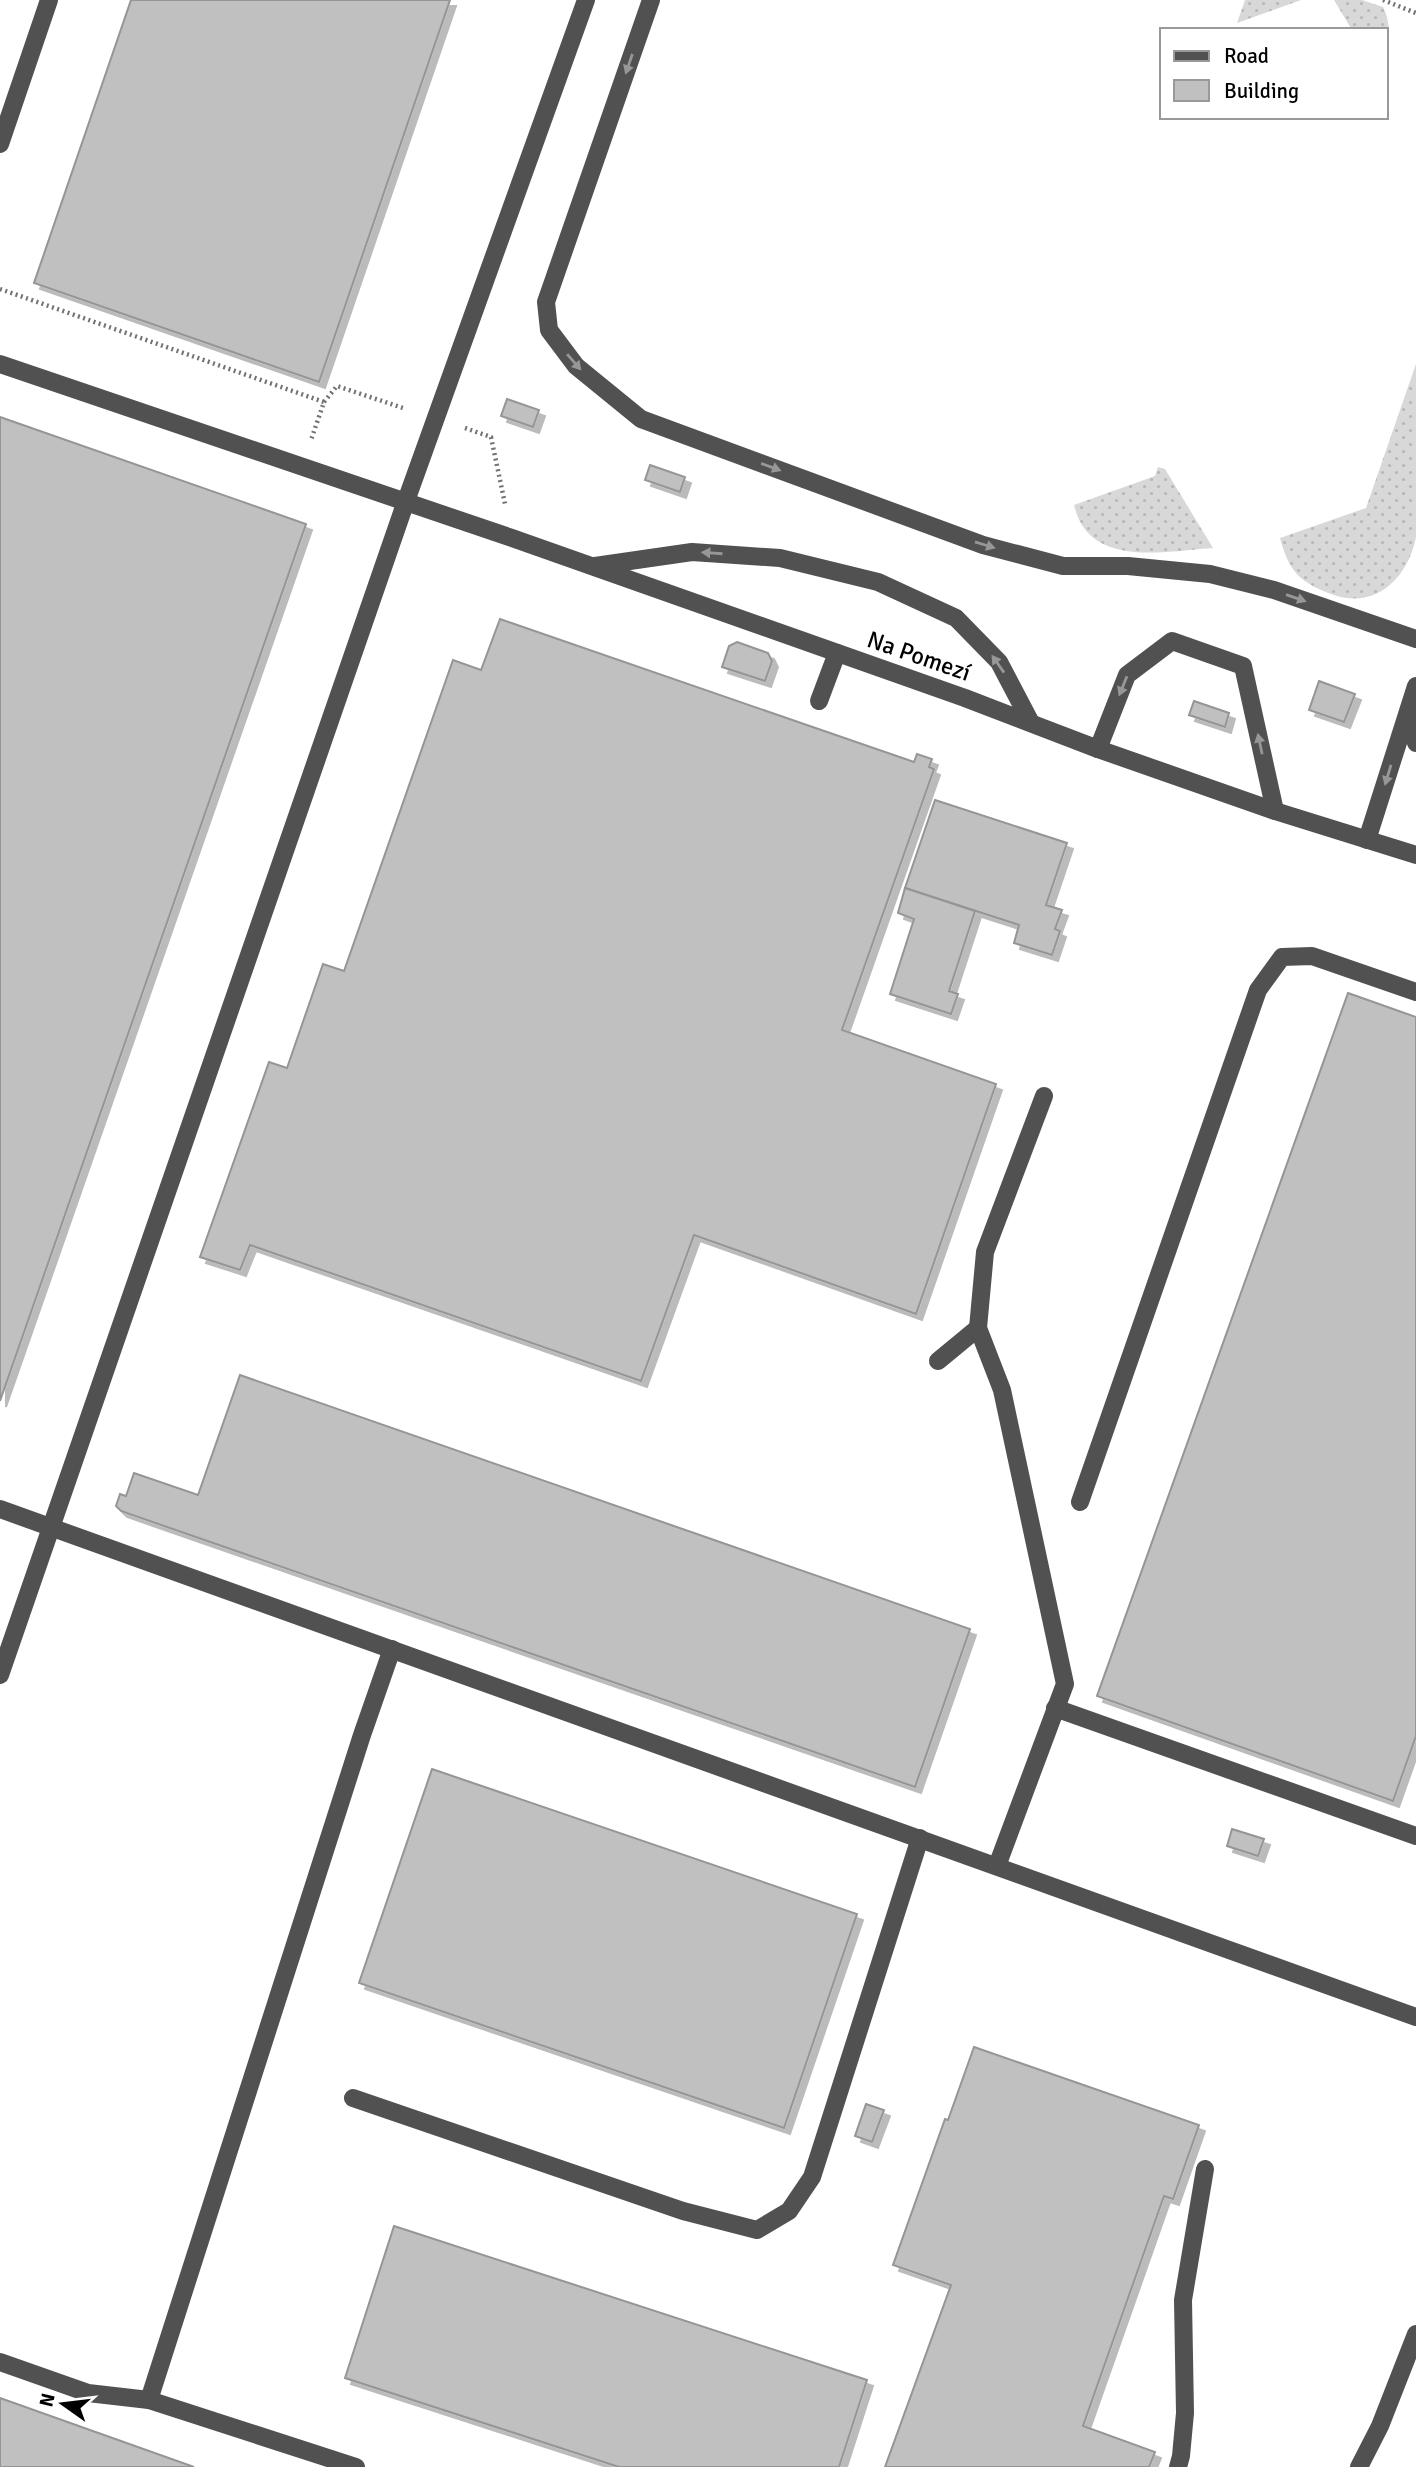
<svg xmlns="http://www.w3.org/2000/svg" width="1416" height="2467" font-family="Signika,sans-serif">
  <defs>
    <pattern id="grass-dots" width="8" height="8" patternUnits="userSpaceOnUse" patternTransform="scale(1.75)"><rect width="8" height="8" fill="#d8d8d8"/><path d="M2 2h.1M6 6h.1" fill="none" stroke="#b8b8b8" stroke-width="1.8" stroke-linecap="round"/></pattern>
    <filter id="shadow"><feDropShadow dx="6" dy="6" stdDeviation="0" flood-color="#0004"/></filter>
  </defs>
  <rect width="100%" height="100%" fill="#fff"/>
  <g fill="url(#grass-dots)">
    <polygon points="1245,0 1301,0 1237,23"/>
    <path d="M1334,0H1362L1383,7C1391,23 1390,39 1386,56V30H1352Z"/>
    <path d="M1416,364C1416,404 1416,443 1416,483C1416,500 1416,520 1416,537C1408,578 1375,611 1331,594C1299,582 1289,571 1280,538L1366,508Z"/>
    <path d="M1158,467L1165,469L1213,548C1164,551 1089,569 1074,505L1155,476Z"/>
  </g>
  <g fill="#c0c0c0" stroke="#959595" stroke-width="2" filter="url(#shadow)">
    <polygon points="131,0 450,0 319,382 34,283"/>
    <polygon points="507,399 539,410 533,427 501,416"/>
    <polygon points="0,417 306,524 0,1401"/>
    <polygon points="650,465 685,477 680,492 645,480"/>
    <polygon points="500,619 914,762 917,754 932,759 929,767 934,769 842,1030 996,1084 916,1314 694,1235 641,1381 250,1245 240,1270 200,1257 269,1062 287,1068 323,964 344,971 453,660 481,670"/>
    <polygon points="737,642 768,653 772,661 765,681 722,667 729,646"/>
    <polygon points="1319,681 1355,694 1344,722 1309,710"/>
    <polygon points="1194,701 1229,713 1225,727 1189,715"/>
    <polygon points="935,800 1067,843 1046,905 1062,910 1055,929 1060,931 1052,955 1014,943 1019,925 905,888"/>
    <polygon points="905,888 975,911 949,991 958,994 951,1014 890,994 914,919 898,913"/>
    <polygon points="1348,993 1416,1017 1416,1736 1393,1801 1097,1696"/>
    <polygon points="240,1375 970,1629 915,1787 121,1511 116,1506 120,1494 126,1496 134,1473 198,1495"/>
    <polygon points="432,1769 857,1914 784,2128 359,1983"/>
    <polygon points="1232,1829 1264,1839 1258,1856 1227,1846"/>
    <polygon points="974,2047 1199,2125 1173,2199 1164,2196 1083,2426 1155,2452 1149,2467 885,2467 951,2285 893,2265 945,2119 948,2120"/>
    <polygon points="866,2104 884,2110 872,2142 855,2136"/>
    <polygon points="394,2226 867,2380 839,2467 619,2467 345,2378"/>
    <polygon points="0,2398 194,2467 0,2467"/>
  </g>
  <g fill="none" stroke-linecap="round" stroke-linejoin="round">
    <g stroke="#737373" stroke-width="4.5" stroke-dasharray="2 3.5" stroke-linecap="butt">
      <polyline points="1383,0 1416,13"/>
      <polyline points="0,289 324,402 311,440"/>
      <polyline points="324,402 337,386 406,409"/>
      <polyline points="465,428 491,437 505,504"/>
    </g>
    <g stroke="#515151" stroke-width="18">
      <polyline points="651,0 546,302 549,330 576,366 641,419 983,545 1063,566 1128,566 1210,574 1274,590 1416,639"/>
      <polyline points="0,144 49,0"/>
      <polyline points="0,364 512,538 965,698 1098,749 1275,811 1416,855"/>
      <polyline points="595,566 692,552 780,558 878,582 956,618 999,662 1031,723"/>
      <polyline points="819,701 837,653"/>
      <polyline points="1409,714 1416,743"/>
      <polyline points="1098,749 1127,675 1172,641 1243,666 1275,811"/>
      <polyline points="1367,840 1416,686"/>
      <polyline points="938,1361 978,1328"/>
      <polyline points="1080,1502 1258,990 1282,957 1312,956 1416,992"/>
      <polyline points="0,1509 1416,2017"/>
      <polyline points="0,1675 406,501 586,0"/>
      <polyline points="1055,1708 1416,1836"/>
      <polyline points="997,1866 1065,1684 1002,1390 978,1328 985,1252 1044,1096"/>
      <polyline points="353,2098 683,2211 757,2230 789,2211 812,2177 920,1838"/>
      <polyline points="0,2362 88,2393 149,2400 362,1735 392,1649"/>
      <polyline points="149,2400 356,2467"/>
      <polyline points="1178,2467 1181,2456 1185,2413 1183,2300 1205,2169"/>
      <polyline points="1359,2467 1380,2426 1416,2334"/>
    </g>
  </g>
  <defs><path id="oneway-solid" d="M-6-.8H1V-3.2L6.5 0L1 3.2V.8H-6Z" transform="scale(1.75)"/></defs>
  <g fill="#979797">
    <use href="#oneway-solid" transform="translate(629 64) rotate(109)"/>
    <use href="#oneway-solid" transform="translate(574 362) rotate(49)"/>
    <use href="#oneway-solid" transform="translate(771 467) rotate(20)"/>
    <use href="#oneway-solid" transform="translate(985 545) rotate(17)"/>
    <use href="#oneway-solid" transform="translate(712 553) rotate(-176)"/>
    <use href="#oneway-solid" transform="translate(1296 598) rotate(19)"/>
    <use href="#oneway-solid" transform="translate(998 664) rotate(-125)"/>
    <use href="#oneway-solid" transform="translate(1123 686) rotate(112)"/>
    <use href="#oneway-solid" transform="translate(1260 744) rotate(-102)"/>
    <use href="#oneway-solid" transform="translate(1388 775) rotate(107)"/>
  </g>
  <g text-anchor="middle" dominant-baseline="central" stroke-width="6" stroke-linejoin="round" paint-order="stroke">
    <g font-size="24" fill="#000" stroke="#fff">
      <text transform="translate(919 656) rotate(19)">Na Pomezí</text>
    </g>
  </g>
  <rect x="1160" y="28" width="228" height="91" fill="#ffffff" stroke="#999999" stroke-width="2"/>
  <rect x="1174" y="51" width="35" height="10" fill="#515151" stroke="#999999" stroke-width="2"/>
  <text x="1224" y="63" font-size="21" fill="#000000">Road</text>
  <rect x="1174" y="80" width="35" height="21" fill="#c0c0c0" stroke="#999999" stroke-width="2"/>
  <text x="1224" y="98" font-size="21" fill="#000000">Building</text>
  <g transform="translate(63 2404) rotate(284)" stroke="#ffffff" stroke-width="5" paint-order="stroke">
  <path d="M0-5L12 26L0 18L-12 26Z" fill="#000000"/>
  <text y="-10" font-size="19" font-weight="bold" text-anchor="middle" fill="#000000">N</text>
  </g>
</svg>
